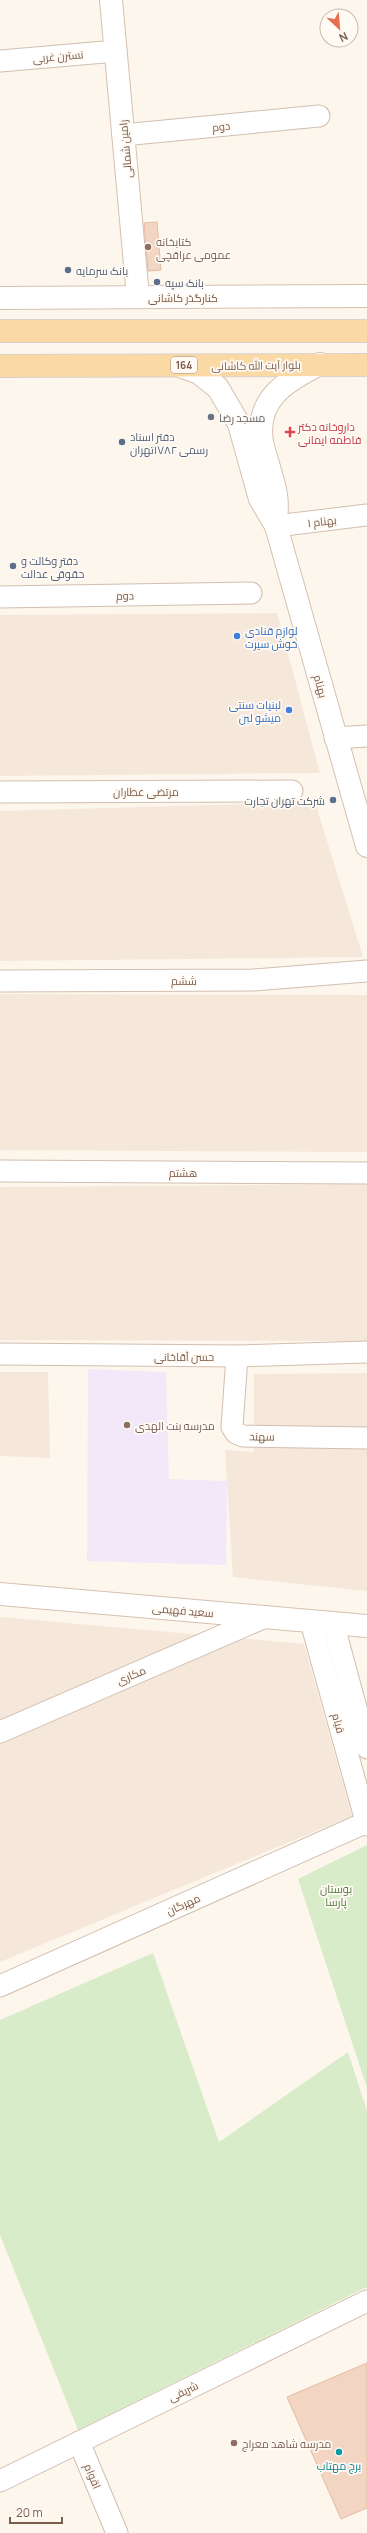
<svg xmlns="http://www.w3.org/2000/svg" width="367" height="2533" font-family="Manrope,Cairo,sans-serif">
  <rect width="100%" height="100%" fill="#fdf6ec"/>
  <g fill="#f5e8da">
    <polygon points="277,613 320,773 0,776 0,615"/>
    <polygon points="315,802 363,957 0,961 0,811"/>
    <polygon points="0,994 367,995 367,1152 0,1150"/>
    <polygon points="367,1184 367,1341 0,1340 0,1187"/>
    <polygon points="0,1372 48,1372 50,1458 0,1456"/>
    <polygon points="367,1373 367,1591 233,1577 225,1450 254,1452 254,1374"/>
    <polygon points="0,1617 304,1644 352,1816 0,1962"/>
  </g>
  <polygon fill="#f3e8fa" points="88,1369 166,1372 169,1479 227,1481 226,1565 87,1561"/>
  <g fill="#d8ecc9">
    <polygon points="367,1845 367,2088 298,1879"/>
    <polygon points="153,1953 219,2142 348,2052 367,2111 367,2287 78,2430 0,2235 0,2020"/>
  </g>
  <g fill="#f3d5c3" stroke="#e6bba3">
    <polygon points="157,222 161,270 148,271 144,223"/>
    <polygon points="367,2363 367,2508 341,2519 287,2397"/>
  </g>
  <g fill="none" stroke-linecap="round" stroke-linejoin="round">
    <g stroke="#d1beb0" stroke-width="23">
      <g id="street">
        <polyline points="0,61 116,51"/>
        <polyline points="123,135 319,116"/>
        <polyline points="276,526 367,515"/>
        <polyline points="0,597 251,593"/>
        <polyline points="335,738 367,736"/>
        <polyline points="0,792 292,791"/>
        <polyline points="0,981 253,980 367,971"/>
        <polyline points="0,1171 367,1173"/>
        <polyline points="0,1354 237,1356 367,1352"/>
        <polyline points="237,1356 232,1427 236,1433 243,1436 367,1438"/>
        <polyline points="311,1622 367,1825"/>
        <polyline points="333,1623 367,1748"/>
        <polyline points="0,1732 263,1618"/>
        <polyline points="0,1986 367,1822"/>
        <polyline points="79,2442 117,2533"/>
        <polyline points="0,2481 367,2301"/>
      </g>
    </g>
    <g stroke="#d6c0b0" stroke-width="24">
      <g id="secondary">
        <polyline points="111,0 138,297"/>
        <polyline points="0,298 367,296"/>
        <polyline points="180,366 199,373 218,388 239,424 260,499 276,526 367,846"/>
        <path d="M276,526C276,516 278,505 276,495C273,477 266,460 262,442C255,399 286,381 320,364"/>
        <polyline points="0,1594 367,1626"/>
      </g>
    </g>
    <g stroke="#dad1cd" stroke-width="24">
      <g id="primary">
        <polyline points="0,331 367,331"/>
        <polyline points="0,366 367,365"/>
      </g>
    </g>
    <use href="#street" stroke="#fff" stroke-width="21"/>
    <use href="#secondary" stroke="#fff" stroke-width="22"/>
    <use href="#primary" stroke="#fbd9a5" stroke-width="22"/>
  </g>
  <g fill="#8d6e63" stroke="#fffaf3" stroke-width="1.5">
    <circle cx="148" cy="247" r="4"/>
    <circle cx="127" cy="1425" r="4"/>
    <circle cx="234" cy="2443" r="4"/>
  </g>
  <g fill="#5c6f8a" stroke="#fffaf3" stroke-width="1.5">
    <circle cx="68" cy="270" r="4"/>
    <circle cx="157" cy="282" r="4"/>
    <circle cx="122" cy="442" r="4"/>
    <circle cx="13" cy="566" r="4"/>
    <circle cx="333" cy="800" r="4"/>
  </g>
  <circle fill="#6b7280" stroke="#fffaf3" stroke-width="1.5" cx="211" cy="417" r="4"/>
  <path fill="#e0444e" stroke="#fffaf3" stroke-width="1.5" d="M288 426h4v4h4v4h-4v4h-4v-4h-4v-4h4z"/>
  <g fill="#3f7fe0" stroke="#fffaf3" stroke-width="1.5">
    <circle cx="237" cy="636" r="4"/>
    <circle cx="289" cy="710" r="4"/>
  </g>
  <circle fill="#0f9aa8" stroke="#fffaf3" stroke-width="1.5" cx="339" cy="2452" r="4"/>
  <g text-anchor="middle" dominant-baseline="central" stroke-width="3.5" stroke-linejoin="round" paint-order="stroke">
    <rect fill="#fffaf3" stroke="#a28b7f" stroke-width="1" x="171" y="357" width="26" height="16" rx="3"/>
    <g font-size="10" font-weight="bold" fill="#7a5c4d">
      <text x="184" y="365">164</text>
    </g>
    <g font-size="11" fill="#7a5c4d" stroke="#fffaf3">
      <text transform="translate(58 56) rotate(-5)">نسترن غربی</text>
      <text transform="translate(221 126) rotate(-6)">دوم</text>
      <text transform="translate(125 149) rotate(-95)">رامین شمالی</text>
      <text x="183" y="297">کنارگذر کاشانی</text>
      <text transform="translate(256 365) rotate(-1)">بلوار آیت الله کاشانی</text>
      <text transform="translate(322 521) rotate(-7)">بهنام ۱</text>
      <text transform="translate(125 595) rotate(-1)">دوم</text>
      <text transform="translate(321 686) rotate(74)">بهنام</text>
      <text x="146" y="791">مرتضی عطاران</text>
      <text x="184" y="980">ششم</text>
      <text x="183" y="1172">هشتم</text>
      <text x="184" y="1356">حسن آقاخانی</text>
      <text transform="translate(262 1436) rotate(1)">سهند</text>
      <text transform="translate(183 1610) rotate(5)">سعید فهیمی</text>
      <text transform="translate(131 1675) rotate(-23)">مکاری</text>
      <text transform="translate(339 1723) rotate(75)">قیام</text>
      <text transform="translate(183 1904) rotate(-24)">مهرگان</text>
      <text transform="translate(183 2391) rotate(-26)">شریفی</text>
      <text transform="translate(93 2476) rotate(67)">اقوام</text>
    </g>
    <g font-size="11" fill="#785e54" stroke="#fffaf3" text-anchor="start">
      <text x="156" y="241">کتابخانه<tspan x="156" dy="13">عمومی عراقچی</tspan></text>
      <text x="135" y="1425">مدرسه بنت الهدی</text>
      <text x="242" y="2443">مدرسه شاهد معراج</text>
    </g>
    <g font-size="11" fill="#4e5e75" stroke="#fffaf3" text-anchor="start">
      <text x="76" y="270">بانک سرمایه</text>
      <text x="165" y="282">بانک سپه</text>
      <text x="130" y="436">دفتر اسناد<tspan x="130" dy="13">رسمی ۱۷۸۲تهران</tspan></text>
      <text x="21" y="560">دفتر وکالت و<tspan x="21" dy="13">حقوقی عدالت</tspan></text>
      <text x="325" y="800" text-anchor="end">شرکت تهران تجارت</text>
    </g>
    <g font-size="11" fill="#5b616d" stroke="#fffaf3" text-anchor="start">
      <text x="219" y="417">مسجد رضا</text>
    </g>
    <g font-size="11" fill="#be3a42" stroke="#fffaf3" text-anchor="start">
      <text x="298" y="426">داروخانه دکتر<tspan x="298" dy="13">فاطمه ایمانی</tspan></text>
    </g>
    <g font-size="11" fill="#366cbe" stroke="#fffaf3" text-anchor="start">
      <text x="245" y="630">لوازم قنادی<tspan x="245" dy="13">خوش سیرت</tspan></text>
      <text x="281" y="704" text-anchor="end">لبنیات سنتی<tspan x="281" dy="13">میشو لبن</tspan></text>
    </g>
    <g font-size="11" fill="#537a41" stroke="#fffaf3">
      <text x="336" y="1888">بوستان<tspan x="336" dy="13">پارسا</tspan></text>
    </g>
    <g font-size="11" fill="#0d838f" stroke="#fffaf3">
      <text x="339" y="2465">برج مهتاب</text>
    </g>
  </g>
  <g transform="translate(339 28) rotate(154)"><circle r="19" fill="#fffaf3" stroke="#cabbb1"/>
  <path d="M0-3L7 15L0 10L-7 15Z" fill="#e76f51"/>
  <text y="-6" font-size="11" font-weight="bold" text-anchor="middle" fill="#7a5c4d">N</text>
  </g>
  <path d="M10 2517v6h52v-6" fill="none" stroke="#7a5c4d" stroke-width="2"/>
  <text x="16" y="2517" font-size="12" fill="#7a5c4d" stroke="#fffaf3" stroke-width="3" paint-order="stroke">20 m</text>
</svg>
